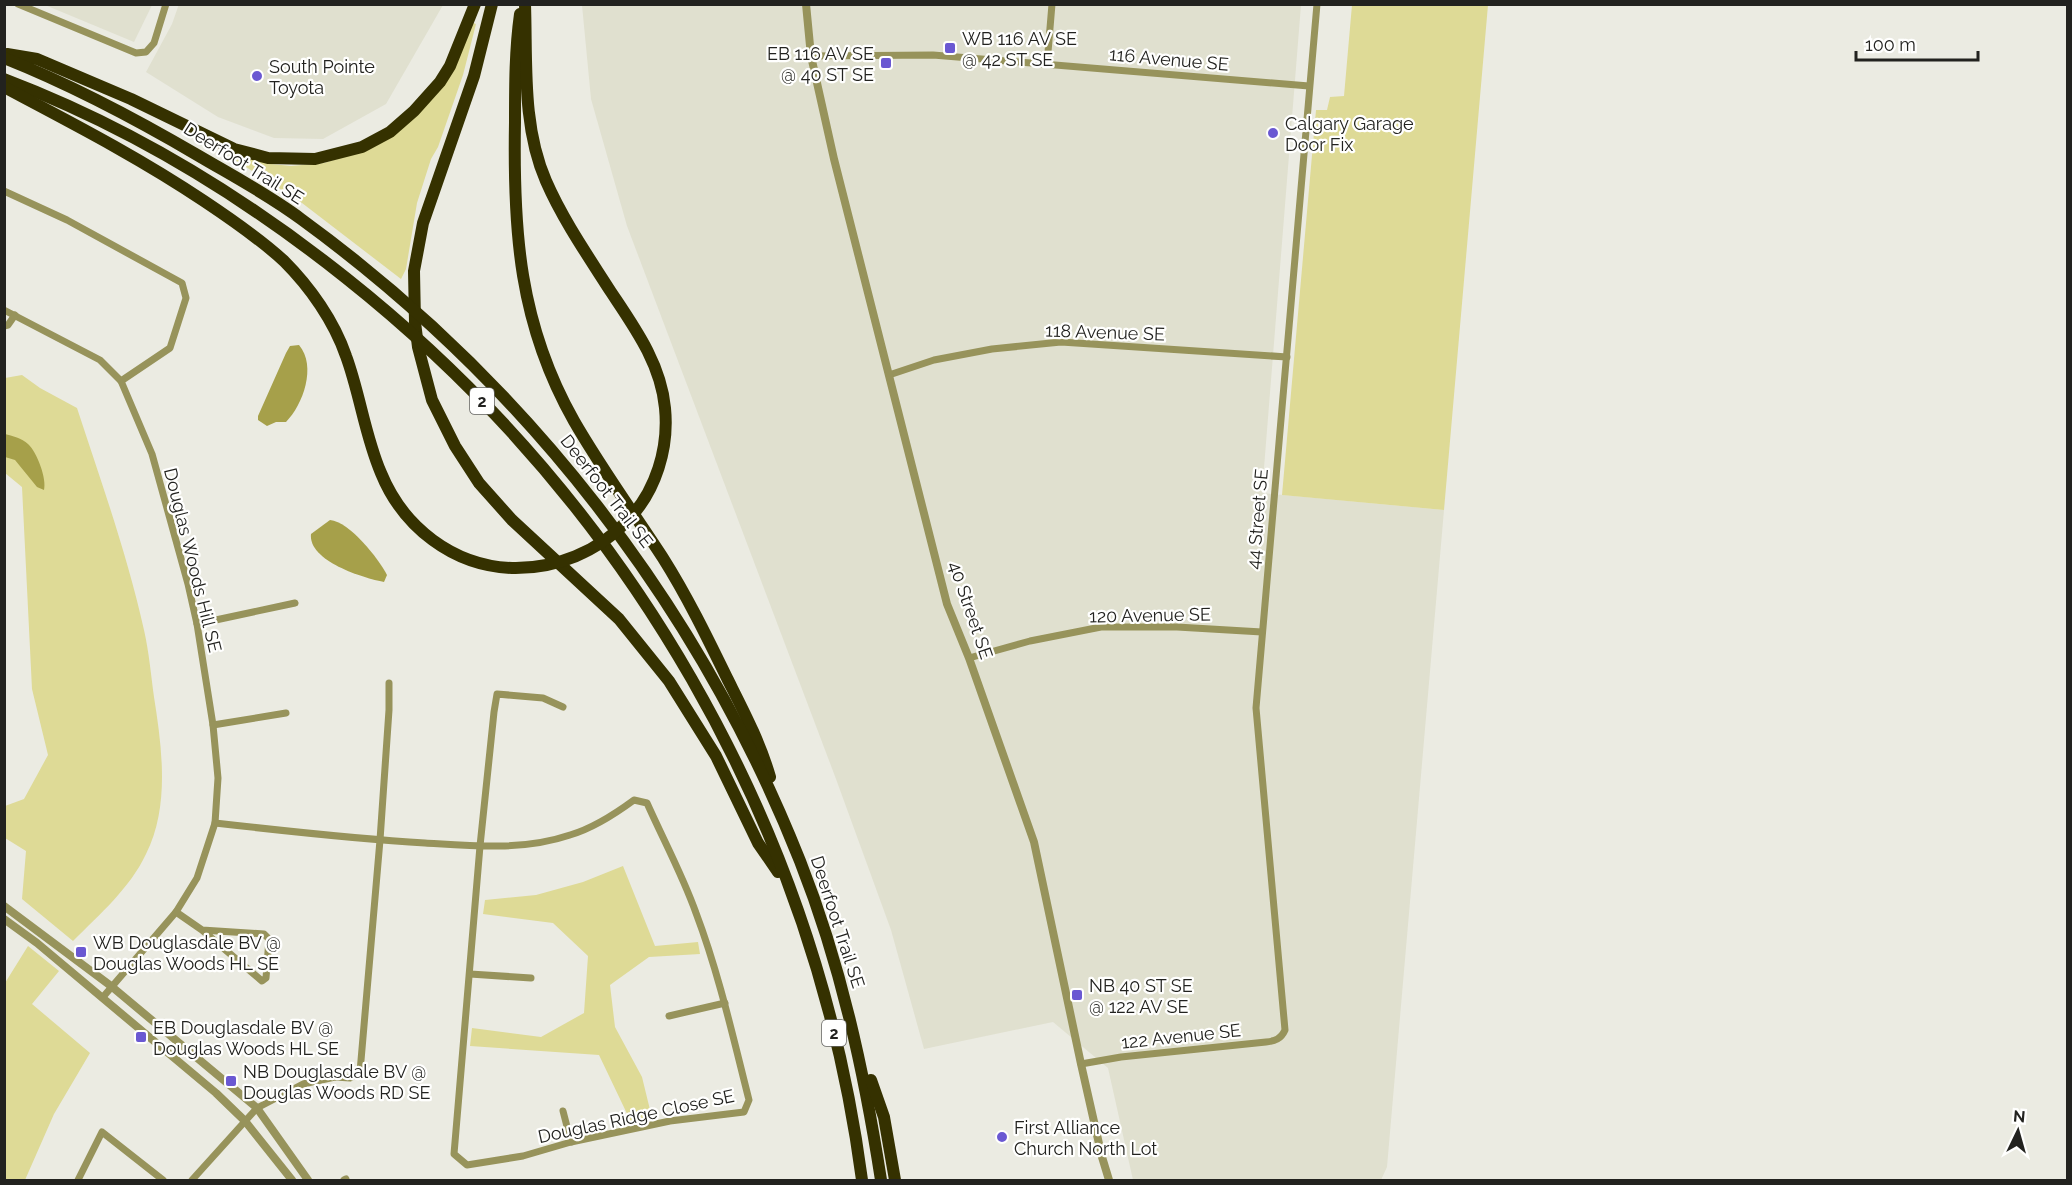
<svg xmlns="http://www.w3.org/2000/svg" width="2072" height="1185" font-family="Raleway,sans-serif">
  <rect width="100%" height="100%" fill="#ebebe2"/>
  <g fill="#e0e0cf">
    <polygon points="179,4 443,4 443,5 386,104 323,139 274,138 218,117 146,72 172,24"/>
    <polygon points="45,5 152,5 134,42"/>
    <polygon points="582,5 1301,5 1262,493 1444,510 1387,1167 1381,1180 1133,1180 1108,1068 1053,1022 924,1049 891,930 836,779 627,226 591,99"/>
  </g>
  <g fill="#deda96">
    <polygon points="1352,5 1488,5 1444,510 1282,495 1316,110 1327,110 1330,97 1344,96"/>
    <polygon points="473,23 476,24 463,75 438,147 431,159 417,203 406,269 401,279 302,203 229,156 230,153 271,164 291,166 324,163 362,151 414,116"/>
    <path d="M22,375L40,388L77,408C101,481 127,554 144,630C149,652 151,675 154,697C162,748 170,806 146,854C130,888 100,914 73,941L22,899L26,851L5,838V806L24,799L48,755L32,689L22,487L5,473V378Z"/>
    <polygon points="623,866 655,946 698,942 700,954 649,957 610,985 615,1027 642,1077 652,1118 631,1122 599,1055 470,1046 472,1028 541,1037 584,1013 588,956 553,923 483,914 485,900 536,895 583,882"/>
    <polygon points="28,946 59,971 32,1004 90,1053 54,1114 25,1180 5,1180 5,983"/>
  </g>
  <g fill="#a6a04a">
    <path d="M299,345C317,366 303,405 286,422H276L267,426L258,420V416L286,353L290,346Z"/>
    <path d="M5,434C12,436 22,438 28,444C37,452 47,479 44,490L37,487L15,460L5,457Z"/>
    <path d="M330,520C350,522 378,558 387,575L384,582C363,578 308,561 311,534Z"/>
  </g>
  <g fill="none" stroke-linecap="round" stroke-linejoin="round">
    <g stroke="#97935b" stroke-width="7">
      <polyline points="18,4 136,53 146,52 154,43 166,4"/>
      <polyline points="811,56 933,55 1309,86"/>
      <polyline points="1047,64 1052,4"/>
      <polyline points="4,191 67,220 182,283 186,298 170,348 121,381"/>
      <polyline points="4,310 100,360 121,381 152,454 188,584 197,624 213,725 218,778 215,823 197,878 176,912 103,997"/>
      <polyline points="4,326 8,325 15,315"/>
      <polyline points="889,375 934,360 992,349 1061,342 1287,357"/>
      <polyline points="197,624 295,603"/>
      <polyline points="969,658 1030,641 1101,627 1177,627 1262,632"/>
      <polyline points="213,725 286,713"/>
      <path d="M215,823C285,831 355,839 425,843C474,846 523,851 570,835C594,828 615,814 634,800L647,803C663,839 683,876 696,913C719,974 733,1037 749,1100L744,1112L670,1121L571,1142L523,1156L467,1165L454,1154L480,846L494,712L497,694L543,698L563,707"/>
      <polyline points="176,912 202,930 262,981 266,978 269,939 264,934 202,930"/>
      <polyline points="470,974 531,978"/>
      <polyline points="669,1016 725,1003"/>
      <path d="M1081,1064L1121,1057L1266,1042C1275,1041 1281,1039 1285,1030L1256,708L1317,4"/>
      <polyline points="563,1111 571,1142"/>
      <polyline points="78,1180 102,1132 163,1180"/>
      <polyline points="192,1180 257,1108 303,1084 335,1077 350,1078 360,1072 380,840 389,710 389,683"/>
      <polyline points="344,1180 346,1179"/>
    </g>
    <g stroke="#97935b" stroke-width="8">
      <polyline points="806,4 811,56 834,159 947,604 969,658 1034,842 1081,1064 1102,1157 1109,1180"/>
      <polyline points="4,906 111,986 257,1108 308,1180"/>
      <polyline points="4,919 37,943 216,1093 245,1121 292,1180"/>
    </g>
    <g stroke="#353100" stroke-width="12">
      <polyline points="492,4 474,76 423,223 414,271 415,322 418,347 432,400 455,446 479,483 512,520 619,619 669,681 716,756 758,843 778,872"/>
      <path d="M520,14C515,50 515,86 515,122C513,231 519,324 574,421C601,468 633,512 663,558C687,596 707,637 727,678C743,710 760,742 770,777"/>
      <polyline points="7,54 37,59 131,99 234,149 268,158 315,159 362,147 390,132 414,111 440,82 450,66 475,4"/>
      <path d="M4,58C72,85 136,119 199,156C233,176 269,195 301,219C525,382 698,604 800,861C841,965 864,1071 881,1180"/>
      <path d="M4,79C128,126 243,196 346,278C627,501 815,824 862,1180"/>
      <path d="M4,87C72,123 140,158 204,201C231,219 259,238 284,261C310,287 334,321 346,356C360,394 365,436 381,473C403,527 453,566 512,568C556,569 598,552 628,520C656,491 669,448 665,408C661,364 635,328 611,292C588,256 563,220 546,181C522,126 527,63 525,4"/>
      <polyline points="871,1080 884,1117 895,1180"/>
    </g>
  </g>
  <g fill="#6a58d2" stroke="#fffffe" stroke-width="2">
    <rect x="944" y="42" width="12" height="12" rx="3"/>
    <rect x="880" y="57" width="12" height="12" rx="3"/>
    <circle cx="257" cy="76" r="6"/>
    <circle cx="1273" cy="133" r="6"/>
    <rect x="75" y="946" width="12" height="12" rx="3"/>
    <rect x="1071" y="989" width="12" height="12" rx="3"/>
    <rect x="135" y="1031" width="12" height="12" rx="3"/>
    <rect x="225" y="1075" width="12" height="12" rx="3"/>
    <circle cx="1002" cy="1137" r="6"/>
  </g>
  <g text-anchor="middle" dominant-baseline="central" stroke-width="4.5" stroke-linejoin="round" paint-order="stroke">
    <g fill="#fffffe" stroke="#646462" stroke-width="1.5">
      <rect x="470" y="388" width="24" height="26" rx="4.5"/>
      <rect x="822" y="1020" width="24" height="26" rx="4.5"/>
    </g>
    <g font-size="16" font-weight="bold" fill="#22221f">
      <text x="482" y="401">2</text>
      <text x="834" y="1033">2</text>
    </g>
    <g font-size="18" fill="#22221f" stroke="#fffffe" text-anchor="start">
      <text x="962" y="38">WB 116 AV SE<tspan x="962" dy="21">@ 42 ST SE</tspan></text>
      <text x="874" y="53" text-anchor="end">EB 116 AV SE<tspan x="874" dy="21">@ 40 ST SE</tspan></text>
      <text x="269" y="66">South Pointe<tspan x="269" dy="21">Toyota</tspan></text>
      <text x="1285" y="123">Calgary Garage<tspan x="1285" dy="21">Door Fix</tspan></text>
      <text x="93" y="942">WB Douglasdale BV @<tspan x="93" dy="21">Douglas Woods HL SE</tspan></text>
      <text x="1089" y="985">NB 40 ST SE<tspan x="1089" dy="21">@ 122 AV SE</tspan></text>
      <text x="153" y="1027">EB Douglasdale BV @<tspan x="153" dy="21">Douglas Woods HL SE</tspan></text>
      <text x="243" y="1071">NB Douglasdale BV @<tspan x="243" dy="21">Douglas Woods RD SE</tspan></text>
      <text x="1014" y="1127">First Alliance<tspan x="1014" dy="21">Church North Lot</tspan></text>
    </g>
    <g font-size="18" fill="#22221f" stroke="#fffffe">
      <text transform="translate(1169 59) rotate(5)">116 Avenue SE</text>
      <text transform="translate(244 163) rotate(32)">Deerfoot Trail SE</text>
      <text transform="translate(1105 332) rotate(2)">118 Avenue SE</text>
      <text transform="translate(607 491) rotate(52)">Deerfoot Trail SE</text>
      <text transform="translate(1257 519) rotate(-85)">44 Street SE</text>
      <text transform="translate(193 560) rotate(76)">Douglas Woods Hill SE</text>
      <text transform="translate(971 610) rotate(71)">40 Street SE</text>
      <text transform="translate(1150 615) rotate(-1)">120 Avenue SE</text>
      <text transform="translate(838 922) rotate(72)">Deerfoot Trail SE</text>
      <text transform="translate(1181 1036) rotate(-6)">122 Avenue SE</text>
      <text transform="translate(636 1116) rotate(-12)">Douglas Ridge Close SE</text>
    </g>
  </g>
  <rect width="2072" height="1185" fill="none" stroke="#22221f" stroke-width="12"/>
  <g transform="translate(2018 1131) rotate(5)" stroke="#fffffe" stroke-width="4.5" paint-order="stroke">
  <path d="M0-4.5L10 22L0 15L-10 22Z" fill="#22221f"/>
  <text y="-9" font-size="16" font-weight="bold" text-anchor="middle" fill="#22221f">N</text>
  </g>
  <path d="M1856 51v9h122v-9" fill="none" stroke="#22221f" stroke-width="3"/>
  <text x="1865" y="51" font-size="18" fill="#22221f" stroke="#fffffe" stroke-width="4.5" paint-order="stroke">100 m</text>
</svg>
